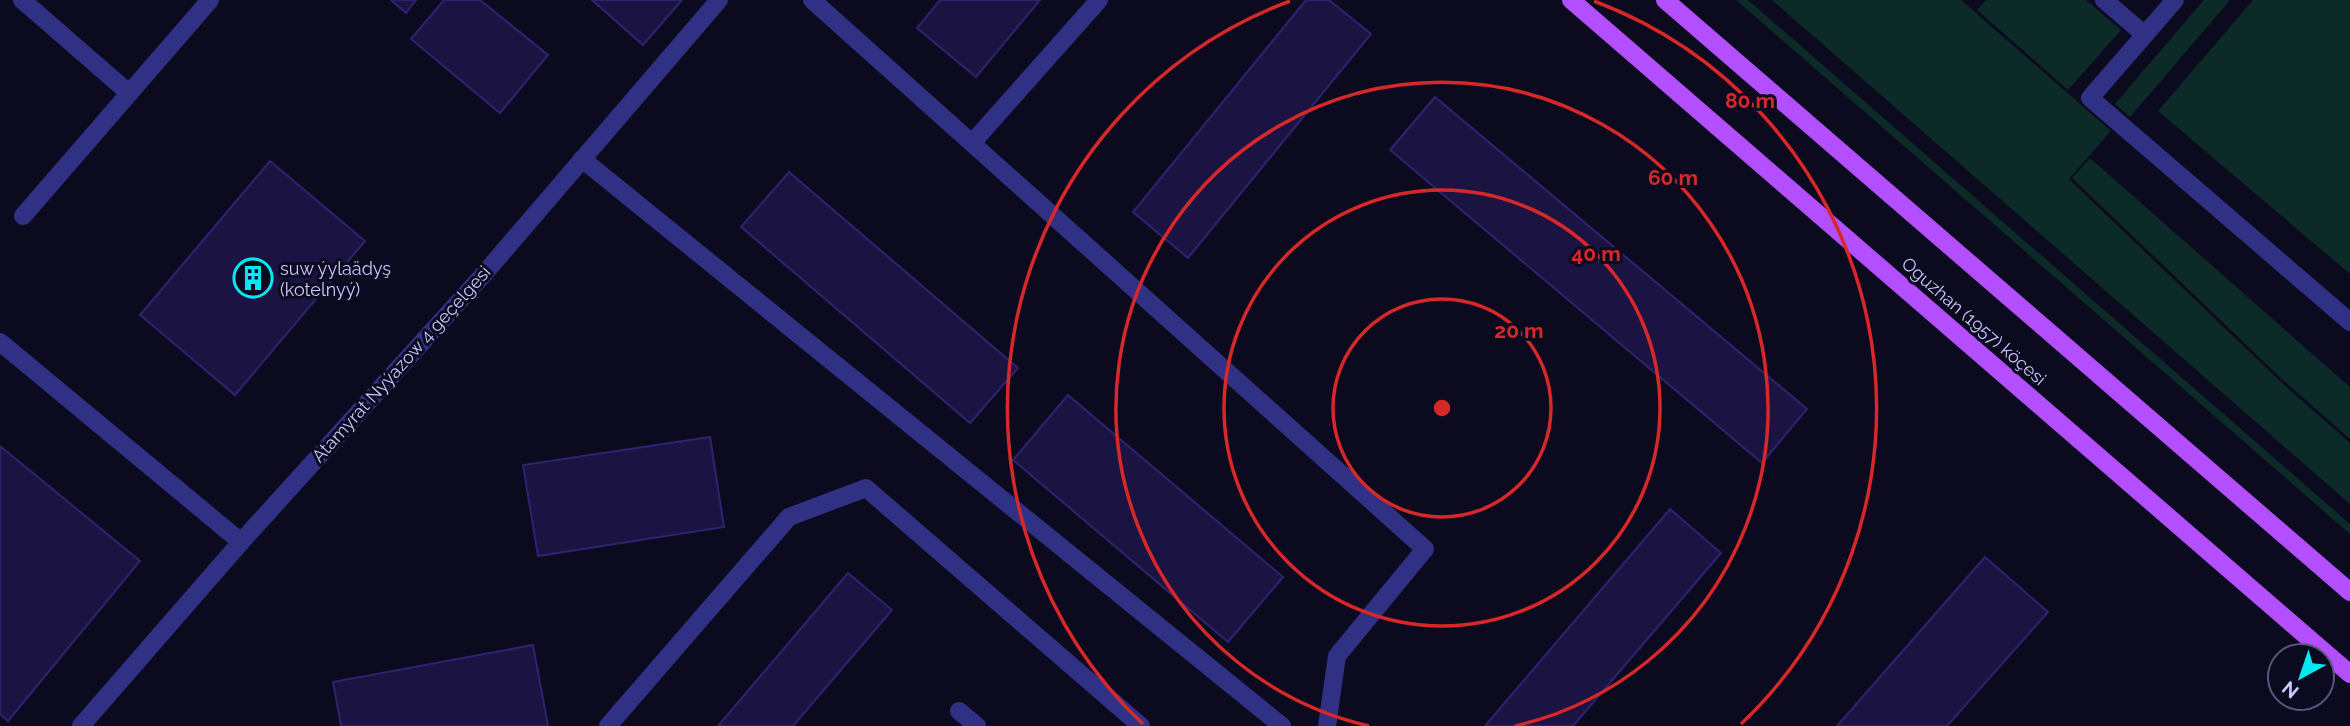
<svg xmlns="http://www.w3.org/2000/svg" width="2350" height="726" font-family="Raleway,sans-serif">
  <rect width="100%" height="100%" fill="#0c0a1f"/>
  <g fill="#0c2a27">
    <polygon points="1736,0 1748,0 2350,524 2350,534"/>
    <polygon points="1772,0 1961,0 2111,131 2069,179 2281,382 2350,443 2350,504"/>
    <polygon points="1986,0 2086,0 2121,30 2068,90 1977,10"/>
    <polygon points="2204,0 2230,0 2130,117 2115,104"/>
    <polygon points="2253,0 2350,0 2350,274 2158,111"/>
    <polygon points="2090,158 2350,387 2350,439 2283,380 2072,178"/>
  </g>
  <g fill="#1b1442" stroke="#2e2371" stroke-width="2">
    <polygon points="391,0 416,0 406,13"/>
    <polygon points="444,0 480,0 548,55 500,113 411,39"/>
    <polygon points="592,0 682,0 643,45"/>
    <polygon points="940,0 1040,0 976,77 917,28"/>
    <polygon points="1306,0 1329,0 1371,34 1188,258 1133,212"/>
    <polygon points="1435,97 1807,409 1762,463 1390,150"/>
    <polygon points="270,161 365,241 235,395 140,315"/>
    <polygon points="789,172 1018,368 970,423 741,227"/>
    <polygon points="1068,395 1283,577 1228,642 1013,460"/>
    <polygon points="710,437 724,527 538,556 523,465"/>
    <polygon points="0,446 140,561 8,721 0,714"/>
    <polygon points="1670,509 1721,553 1573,726 1485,726"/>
    <polygon points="1985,557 2048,612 1947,726 1837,726"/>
    <polygon points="848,573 892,610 793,726 718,726"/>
    <polygon points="533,645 548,726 341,726 333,682"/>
  </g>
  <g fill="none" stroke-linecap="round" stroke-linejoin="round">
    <g stroke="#303184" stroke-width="18">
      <polyline points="22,0 129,93"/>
      <polyline points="812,0 1425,549 1337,656 1327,726"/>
      <polyline points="2104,0 2145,35"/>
      <polyline points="2175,0 2090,98 2350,322"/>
      <polyline points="972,143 1099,0"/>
      <polyline points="582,159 1282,726"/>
      <polyline points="23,216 210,0"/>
      <polyline points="0,342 241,542"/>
      <polyline points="959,711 977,726"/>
      <polyline points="81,726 241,542 484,274 719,0"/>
      <polyline points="608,726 789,517 866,488 1141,726"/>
    </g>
    <g stroke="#b34fff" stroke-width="18">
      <polyline points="1571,0 2350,674"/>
      <polyline points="1665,0 2350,592"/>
    </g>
  </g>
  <g fill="none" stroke="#d62828" stroke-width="3.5">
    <circle cx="1442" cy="408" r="109"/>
    <circle cx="1442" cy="408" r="218"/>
    <path d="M1369 726A326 326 0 1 1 1515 726"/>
    <path d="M1143 724A435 435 0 0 1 1290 1M1594 1A435 435 0 0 1 1741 724"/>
  </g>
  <defs>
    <g id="building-ring" transform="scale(2.0125)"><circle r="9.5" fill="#0c0a1f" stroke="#00e9f3" stroke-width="1.5"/><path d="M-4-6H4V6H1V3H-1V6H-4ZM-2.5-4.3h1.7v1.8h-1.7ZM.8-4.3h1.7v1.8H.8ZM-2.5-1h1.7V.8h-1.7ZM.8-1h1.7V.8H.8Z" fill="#00e9f3"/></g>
  </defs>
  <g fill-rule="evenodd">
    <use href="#building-ring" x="253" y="278"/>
  </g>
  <g text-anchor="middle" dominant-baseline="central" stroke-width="6" stroke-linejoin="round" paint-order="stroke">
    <g font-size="18" fill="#cbc8ff" stroke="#0c0a1f" text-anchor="start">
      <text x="280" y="268">suw ýylaädyş<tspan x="280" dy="21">(kotelnyý)</tspan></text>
    </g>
    <g font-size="18" fill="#cbc8ff" stroke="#0c0a1f">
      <text transform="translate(1974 321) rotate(41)">Oguzhan (1957) köçesi</text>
      <text transform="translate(401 364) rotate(-48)">Atamyrat Nyýazow 4 geçelgesi</text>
    </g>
  </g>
  <circle cx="1442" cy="408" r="10" fill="#d62828" stroke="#0c0a1f" stroke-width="3.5"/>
  <g font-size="21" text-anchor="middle" font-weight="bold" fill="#d62828" stroke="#0c0a1f" stroke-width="6" stroke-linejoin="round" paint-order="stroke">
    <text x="1750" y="108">80 m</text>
    <text x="1673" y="185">60 m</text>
    <text x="1596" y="261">40 m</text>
    <text x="1519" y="338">20 m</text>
  </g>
  <g transform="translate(2301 677) rotate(220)"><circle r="33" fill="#0c0a1f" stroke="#585679" stroke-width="2"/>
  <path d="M0-5L12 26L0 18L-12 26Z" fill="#00e9f3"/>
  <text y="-10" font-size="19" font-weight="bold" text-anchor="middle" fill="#cbc8ff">N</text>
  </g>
</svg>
